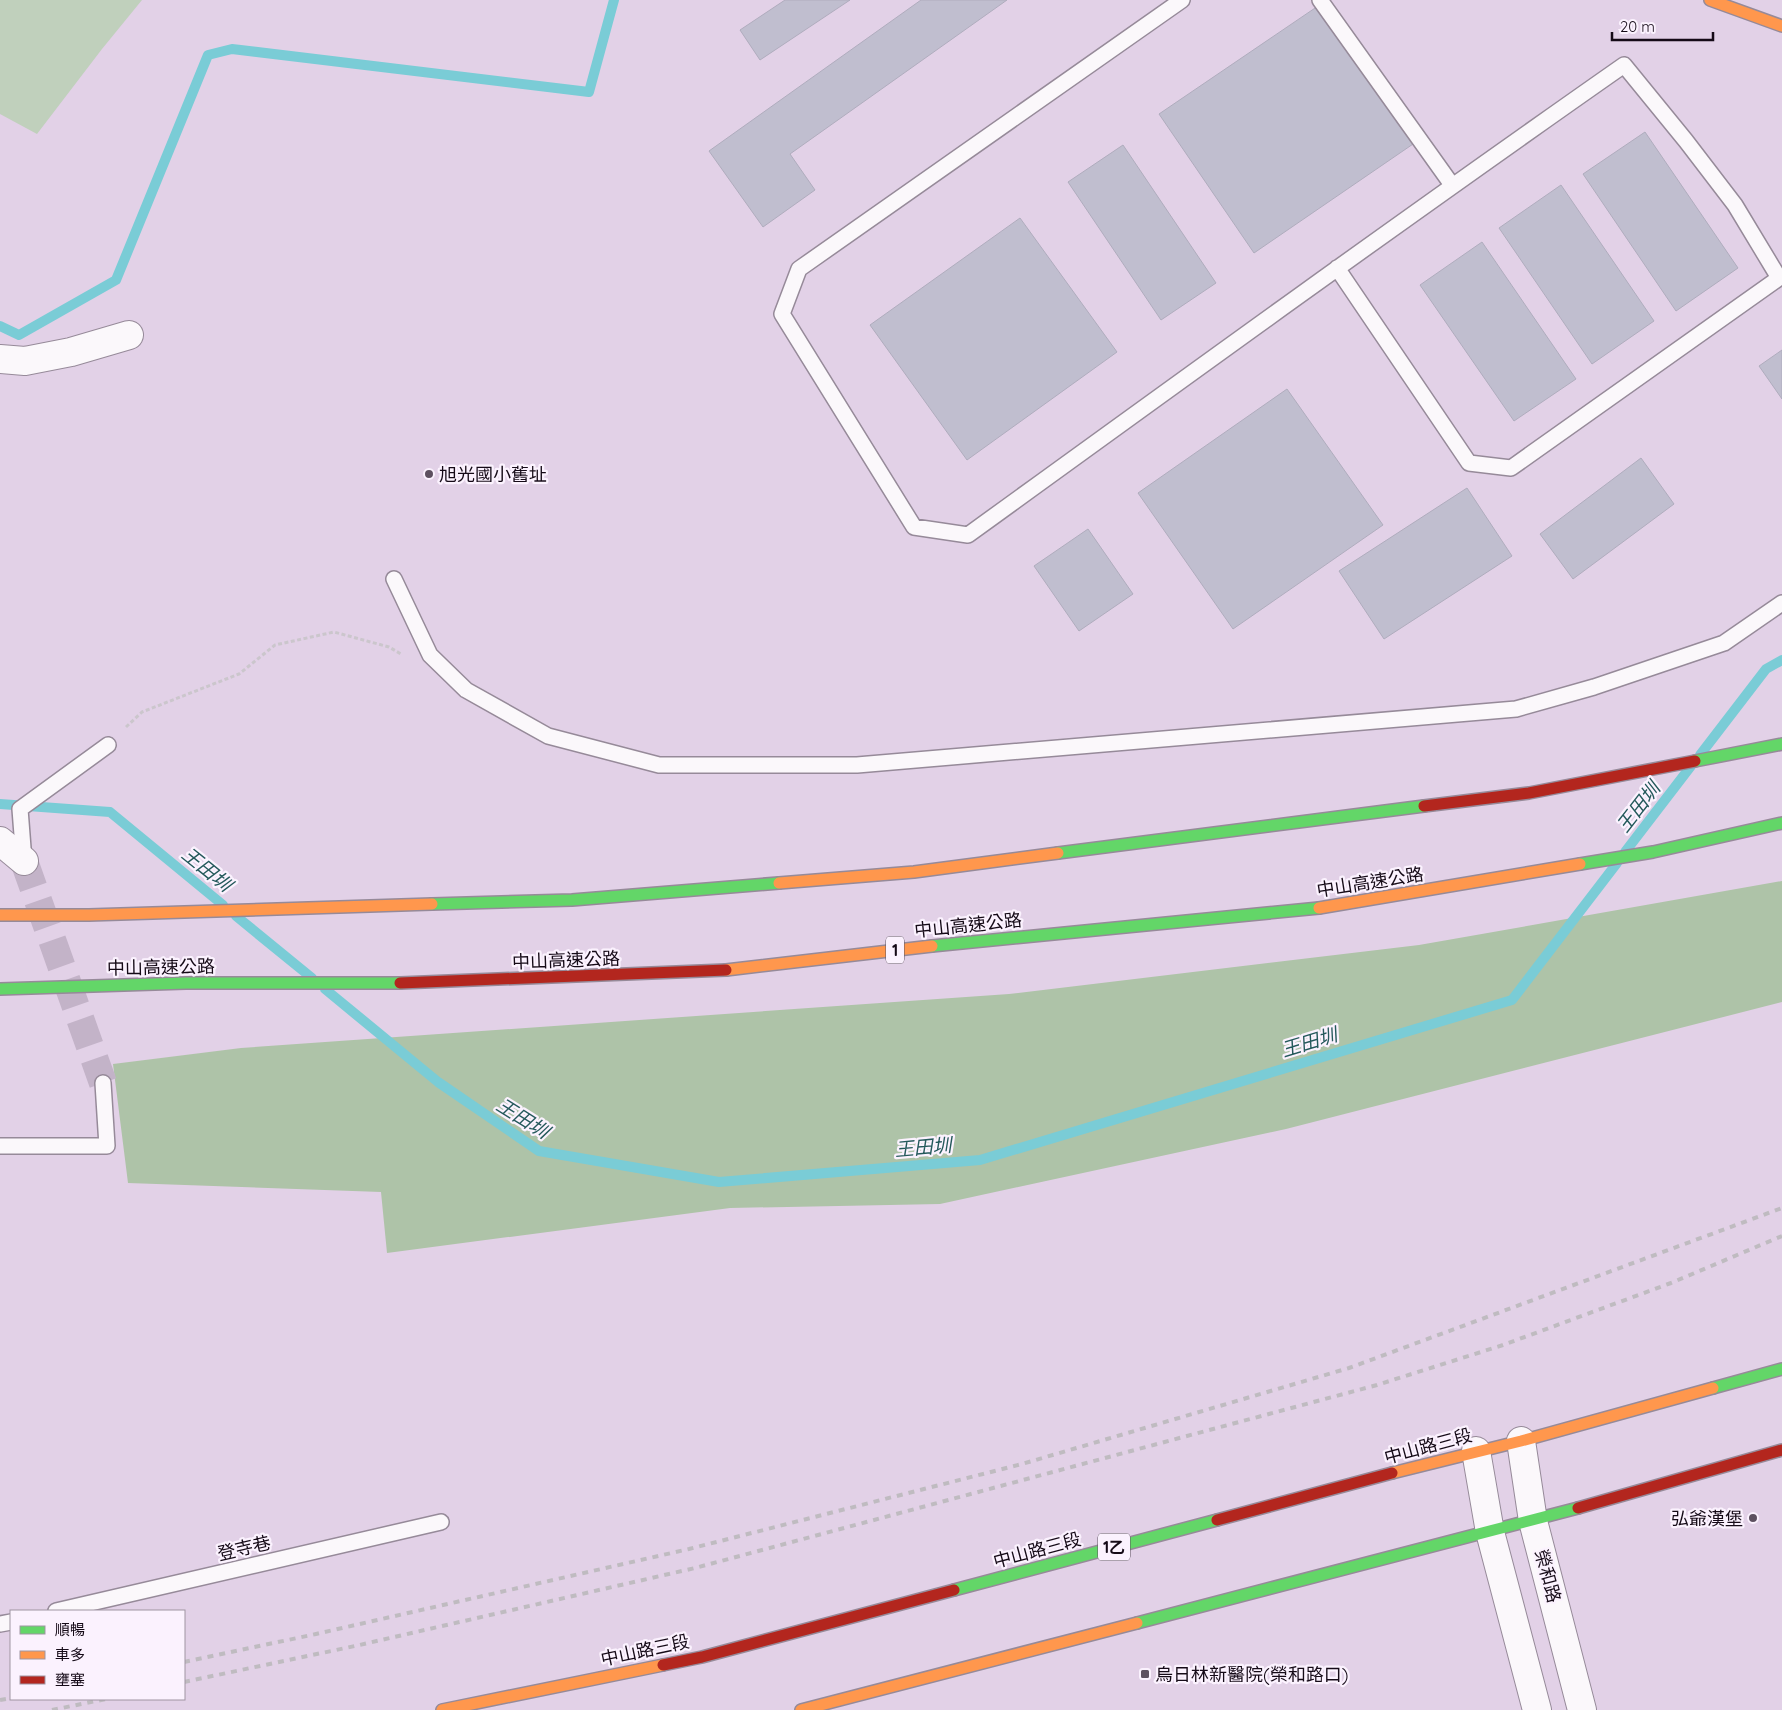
<svg xmlns="http://www.w3.org/2000/svg" width="1782" height="1710" font-family="Quicksand,'Noto Sans TC',sans-serif">
  <rect width="100%" height="100%" fill="#e2d1e7"/>
  <polygon fill="#c0d0bc" points="0,0 142,0 102,49 37,134 0,114"/>
  <polygon fill="#aec3a8" points="1782,881 1782,1002 1286,1129 940,1204 730,1208 387,1253 381,1192 128,1183 113,1064 241,1048 1009,994 1419,945"/>
  <g fill="none" stroke-linecap="round" stroke-linejoin="round">
    <g stroke="#7accd6" stroke-width="10">
      <polyline points="0,326 19,335 116,280 208,55 232,49 589,92 614,0"/>
      <polyline points="1700,755 1766,669 1782,660"/>
      <polyline points="0,804 110,812 223,905"/>
      <polyline points="1625,852 1691,766"/>
      <polyline points="236,916 312,978"/>
      <polyline points="325,989 438,1082 539,1151 719,1182 980,1160 1512,1000 1617,863"/>
    </g>
  </g>
  <g fill="#c0becf" stroke="#afacbd">
    <polygon points="785,0 850,0 760,60 740,30"/>
    <polygon points="921,0 1007,0 790,154 815,190 763,227 709,151"/>
    <polygon points="1321,4 1416,142 1254,253 1159,114"/>
    <polygon points="1645,132 1738,268 1676,311 1583,174"/>
    <polygon points="1123,145 1216,283 1161,320 1068,182"/>
    <polygon points="1561,185 1654,321 1592,364 1499,228"/>
    <polygon points="1020,218 1117,352 967,460 870,325"/>
    <polygon points="1482,242 1576,379 1514,421 1420,285"/>
    <polygon points="1782,350 1782,399 1759,366"/>
    <polygon points="1287,389 1383,525 1233,629 1138,493"/>
    <polygon points="1641,458 1674,504 1573,579 1540,534"/>
    <polygon points="1467,488 1512,556 1384,639 1339,571"/>
    <polygon points="1088,529 1133,594 1079,631 1034,566"/>
  </g>
  <g fill="none" stroke-linecap="round" stroke-linejoin="round">
    <polyline stroke="#c3b3c8" stroke-width="28" stroke-dasharray="28 14" stroke-linecap="butt" points="24,861 103,1083"/>
    <g stroke="#968a99" stroke-width="18">
      <g id="lane">
        <path d="M1182,0L799,269L782,314L914,527L968,535C1186,377 1404,219 1624,65L1686,141L1735,205L1779,278L1511,468L1469,463L1337,268"/>
        <polyline points="1320,0 1452,185"/>
        <polyline points="394,579 430,655 466,690 548,736 659,765 857,765 1516,709 1594,687 1724,643 1782,603"/>
        <polyline points="24,861 20,809 108,745"/>
        <polyline points="0,1146 107,1146 103,1083"/>
        <polyline points="56,1611 441,1522"/>
        <polyline points="0,1624 11,1622"/>
      </g>
    </g>
    <g stroke="#968a99" stroke-width="30">
      <g id="street">
        <polyline points="0,359 25,361 71,352 129,335"/>
        <polyline points="0,841 24,861"/>
        <polyline points="1521,1441 1533,1521 1582,1710"/>
        <polyline points="1476,1451 1490,1532 1537,1710"/>
      </g>
    </g>
    <g stroke="#968a99" stroke-width="14">
      <g id="fast">
        <polyline points="1695,761 1782,744"/>
        <polyline points="1058,853 1424,806"/>
        <polyline points="1580,864 1653,852 1782,823"/>
        <polyline points="432,904 572,900 779,883"/>
        <polyline points="932,946 1319,908"/>
        <polyline points="0,989 186,983 400,983"/>
        <polyline points="1713,1388 1782,1369"/>
        <polyline points="954,1590 1217,1520"/>
        <polyline points="1137,1623 1578,1508"/>
      </g>
    </g>
    <g stroke="#968a99" stroke-width="14">
      <g id="slow">
        <polyline points="1710,0 1782,26"/>
        <polyline points="779,883 914,872 1058,853"/>
        <polyline points="1319,908 1580,864"/>
        <polyline points="0,915 89,915 432,904"/>
        <polyline points="726,970 932,946"/>
        <polyline points="1392,1473 1521,1441 1713,1388"/>
        <polyline points="442,1710 663,1665"/>
        <polyline points="801,1710 1137,1623"/>
      </g>
    </g>
    <g stroke="#968a99" stroke-width="14">
      <g id="jam">
        <polyline points="1424,806 1529,793 1695,761"/>
        <polyline points="400,983 726,970"/>
        <polyline points="1578,1508 1782,1450"/>
        <polyline points="1217,1520 1392,1473"/>
        <polyline points="663,1665 702,1657 954,1590"/>
      </g>
    </g>
    <polyline stroke="#cbc6cc" stroke-width="3" stroke-dasharray="4 2.5" stroke-linecap="butt" points="126,727 142,712 239,674 275,645 334,632 389,647 401,654"/>
    <use href="#lane" stroke="#fbf8fb" stroke-width="15"/>
    <use href="#street" stroke="#fbf8fb" stroke-width="28"/>
    <use href="#fast" stroke="#63d668" stroke-width="11"/>
    <use href="#slow" stroke="#ff974d" stroke-width="11"/>
    <use href="#jam" stroke="#b3261e" stroke-width="11"/>
    <g stroke="#bfbbc0" stroke-width="4" stroke-dasharray="6 6" stroke-linecap="butt">
      <polyline points="184,1662 316,1634 689,1549 1022,1464 1349,1368 1782,1208"/>
      <polyline points="184,1682 355,1646 695,1568 1377,1385 1503,1345 1671,1283 1782,1236"/>
      <polyline points="0,1700 11,1698"/>
      <polyline points="52,1710 106,1699"/>
    </g>
  </g>
  <g fill="#5d5060" stroke="#fbf2fe" stroke-width="2">
    <circle cx="429" cy="474" r="5"/>
    <circle cx="1753" cy="1518" r="5"/>
    <rect x="1140" y="1669" width="10" height="10" rx="2.5"/>
  </g>
  <g text-anchor="middle" dominant-baseline="central" stroke-width="4.5" stroke-linejoin="round" paint-order="stroke">
    <g fill="#fbf2fe" stroke="#5a505c" stroke-width="1">
      <rect x="886" y="936.5" width="18" height="27" rx="4"/>
      <rect x="1098" y="1533.5" width="32" height="27" rx="4"/>
    </g>
    <g font-size="16" font-weight="bold" fill="#150a17">
      <text x="895" y="950">1</text>
      <text x="1114" y="1547">1乙</text>
    </g>
    <g font-size="18" fill="#150a17" stroke="#fbf2fe" text-anchor="start">
      <text x="439" y="474">旭光國小舊址</text>
      <text x="1743" y="1518" text-anchor="end">弘爺漢堡</text>
      <text x="1155" y="1674">烏日林新醫院(榮和路口)</text>
    </g>
    <g font-size="18" fill="#150a17" stroke="#fbf2fe">
      <text transform="translate(1370 882) rotate(-9)">中山高速公路</text>
      <text transform="translate(968 925) rotate(-6)">中山高速公路</text>
      <text transform="translate(566 960) rotate(-2)">中山高速公路</text>
      <text transform="translate(161 967) rotate(-1)">中山高速公路</text>
      <text transform="translate(1428 1446) rotate(-15)">中山路三段</text>
      <text transform="translate(244 1548) rotate(-13)">登寺巷</text>
      <text transform="translate(1037 1550) rotate(-15)">中山路三段</text>
      <text transform="translate(1548 1576) rotate(75)">榮和路</text>
      <text transform="translate(645 1650) rotate(-12)">中山路三段</text>
    </g>
    <g font-size="19" font-style="italic" fill="#24595b" stroke="#fbf2fe">
      <text transform="translate(1638 807) rotate(-52)">王田圳</text>
      <text transform="translate(207 869) rotate(39)">王田圳</text>
      <text transform="translate(1309 1042) rotate(-17)">王田圳</text>
      <text transform="translate(523 1118) rotate(32)">王田圳</text>
      <text transform="translate(923 1147) rotate(-5)">王田圳</text>
    </g>
  </g>
  <rect x="10" y="1610" width="175" height="90" fill="#fbf2fe" stroke="#9f95a2"/>
  <rect x="20" y="1626" width="25" height="8" fill="#63d668" stroke="#9f95a2"/>
  <text x="55" y="1635" font-size="15" fill="#150a17">順暢</text>
  <rect x="20" y="1651" width="25" height="8" fill="#ff974d" stroke="#9f95a2"/>
  <text x="55" y="1660" font-size="15" fill="#150a17">車多</text>
  <rect x="20" y="1676" width="25" height="8" fill="#b3261e" stroke="#9f95a2"/>
  <text x="55" y="1685" font-size="15" fill="#150a17">壅塞</text>
  <path d="M1612 32v8h101v-8" fill="none" stroke="#150a17" stroke-width="2.5"/>
  <text x="1620" y="32" font-size="15" fill="#150a17" stroke="#fbf2fe" stroke-width="4" paint-order="stroke">20 m</text>
</svg>
